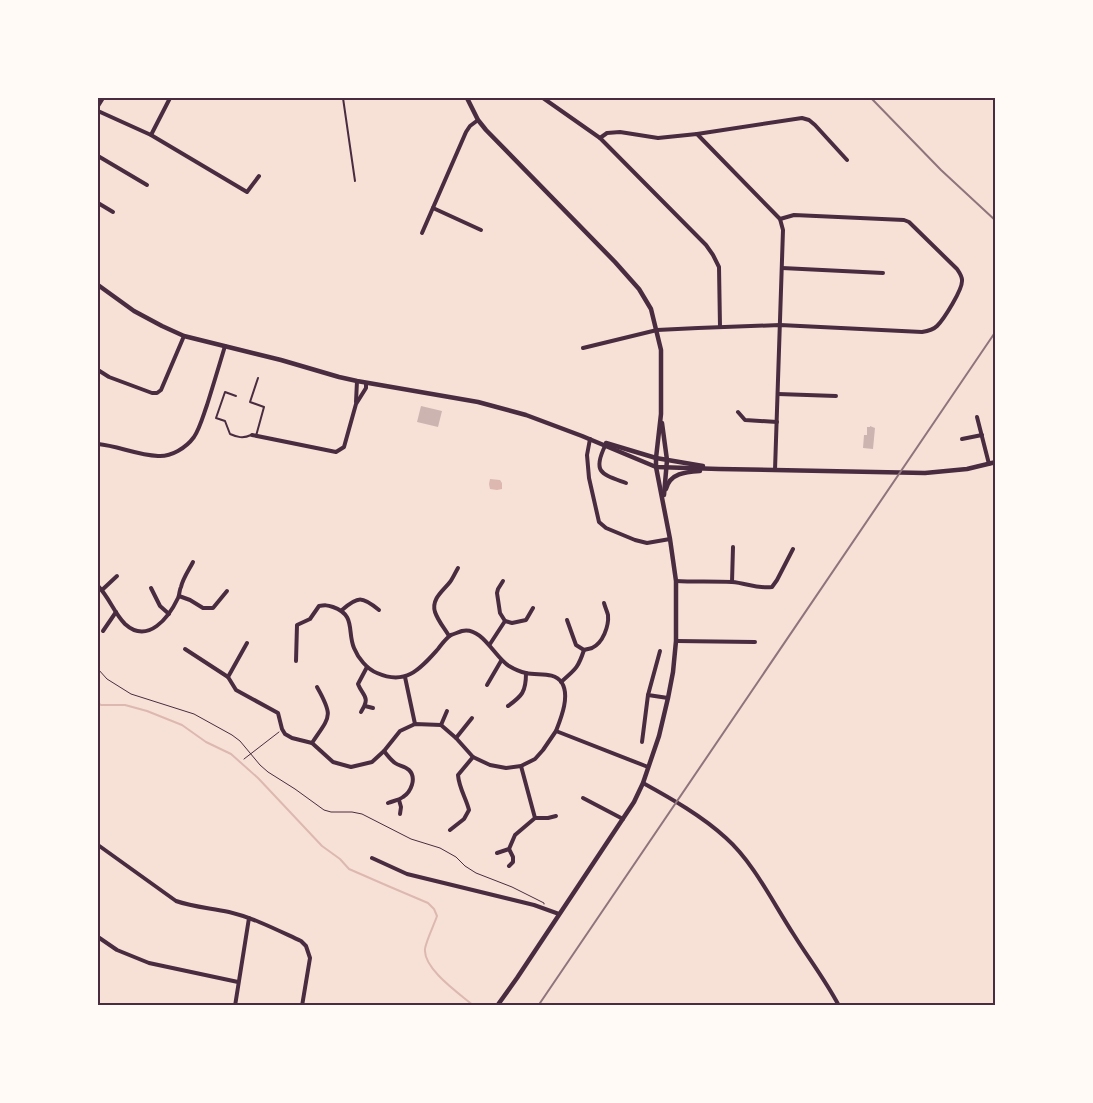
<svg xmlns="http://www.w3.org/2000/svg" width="1093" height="1103" font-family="Barlow,sans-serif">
  <rect width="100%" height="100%" fill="#f7e1d7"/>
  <polygon fill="#dcb8b0" points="490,479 500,480 502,483 502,489 497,490 490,489 489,484"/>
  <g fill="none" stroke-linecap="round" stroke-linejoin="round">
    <path stroke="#dcb8b0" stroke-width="2" d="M98,703L101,705H125L147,711L182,725L206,742L231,754L258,778L322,846L340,859L349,869L388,886L428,903L434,909L437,916C434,925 426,941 425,949C423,969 460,994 474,1006"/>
  </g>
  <g fill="#ccb4b1">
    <polygon points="421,406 442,411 438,427 417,422"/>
    <polygon points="870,426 875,428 873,449 863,448 864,435 867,435 867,427 870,427"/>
  </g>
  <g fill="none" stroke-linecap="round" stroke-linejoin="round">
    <g stroke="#4a2c40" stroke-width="1">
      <polyline points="98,669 107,679 131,694 194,714 232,735 240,741 260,765 268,772 295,789 324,810 331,812 352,812 362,814 411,839 440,848 456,857 465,866 476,873 512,887 544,903 544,904"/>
      <polyline points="244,759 279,732"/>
    </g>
    <g stroke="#4a2c40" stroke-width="2">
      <polyline points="343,98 355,181"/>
      <path d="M236,396L225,392L216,418L225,421L230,434C237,437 243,439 251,435"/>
      <polyline points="256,436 264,407 250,402 258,378"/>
    </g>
    <g stroke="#4a2c40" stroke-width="4">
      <polyline points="543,98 600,138 706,245 713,255 719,267 720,327"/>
      <polyline points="98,106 103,98"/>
      <polyline points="98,111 151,135 247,192 259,176"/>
      <polyline points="697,134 802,118 809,120 815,125 847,160"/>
      <polyline points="151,135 170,98"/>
      <polyline points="600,138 607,133 620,132 658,138 697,134 780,219 783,230 775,470"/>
      <polyline points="98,156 147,185"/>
      <polyline points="98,203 113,212"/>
      <polyline points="433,208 481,230"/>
      <polyline points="422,233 466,132 470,126 478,120"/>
      <polyline points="782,268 883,273"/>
      <path d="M583,348L657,330L698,328L780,325L922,332C928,331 933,330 937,326C944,319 963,289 962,280C962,276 959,272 957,269L909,222L904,220L794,215L780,219"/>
      <polyline points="98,370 109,377 152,393 157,393 161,390 184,336"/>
      <polyline points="778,394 836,396"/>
      <polyline points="356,402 357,381"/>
      <polyline points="738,412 745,420 777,422"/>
      <polyline points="977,417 989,464"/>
      <polyline points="252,435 336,452 344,447 356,404 366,388 366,383"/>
      <polyline points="590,439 587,455 589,478 599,522 606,528 635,540 647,543 670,539"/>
      <polyline points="962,439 982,435"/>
      <path d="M98,444C118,446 137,455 158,456C171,457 186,448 194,437C200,428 203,416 207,405C213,386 219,366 225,346"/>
      <path d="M605,446C592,473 602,474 626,483"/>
      <path d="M676,581C694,582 713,581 732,582C746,583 758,589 772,587L777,580L793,549"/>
      <polyline points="732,582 733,547"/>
      <path d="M98,586C109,597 114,613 125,624C148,645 169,617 178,598C180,594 179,590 181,587C183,578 189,570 193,562"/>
      <polyline points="151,588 160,606 169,614"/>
      <polyline points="102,590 117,576"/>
      <polyline points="179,596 190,600 203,608 213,608 227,591"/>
      <path d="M342,610C358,596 362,596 379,610"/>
      <polyline points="567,620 576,645 584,650"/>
      <polyline points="505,621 512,623 526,620 533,608"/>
      <polyline points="103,631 116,612"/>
      <path d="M449,636C445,629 438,621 435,612C431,599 443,591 450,582C453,578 455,573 458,568"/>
      <polyline points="676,641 755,642"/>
      <polyline points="247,643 228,677 236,690 278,713 282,729 285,734 292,738 312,743 333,762 351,767 372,762 384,751 400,731 415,724 441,725 456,738 473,757 490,765 506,768 521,766 535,759 543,750 556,731 648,767"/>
      <polyline points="490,644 505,621 500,613 497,593 498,589 503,581"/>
      <polyline points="185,649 228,677"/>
      <polyline points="660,651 648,695 668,698"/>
      <path d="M296,661L297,625L310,619L319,606C325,605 327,605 333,607C356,615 347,631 354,648C358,658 367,669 377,673C406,686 420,669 438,649C442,644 446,638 451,635C454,634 459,632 462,631C482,626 495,658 509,666C514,669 521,672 526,673C538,676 554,671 562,683C570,696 561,718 556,731"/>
      <polyline points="405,677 415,724"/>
      <path d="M561,682C576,669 578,668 584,650C587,649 589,649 592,648C603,643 609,626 608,615C607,611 605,607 604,603"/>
      <polyline points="487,685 501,661"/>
      <polyline points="365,706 373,708"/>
      <path d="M508,706C522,696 526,692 526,673"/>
      <path d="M361,712C371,696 363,697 358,684L367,667"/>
      <polyline points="441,725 447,711"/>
      <polyline points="456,738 472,718"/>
      <polyline points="642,742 648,695"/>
      <path d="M312,743C330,716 334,717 317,687"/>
      <path d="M384,751C387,755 391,760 395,763C399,766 405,766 409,770C417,778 411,792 403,797C399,800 393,801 388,803"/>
      <path d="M643,783C672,799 702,816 726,838C754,863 773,903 794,935C809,959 826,981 839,1006"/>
      <polyline points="583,798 623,819"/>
      <polyline points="399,800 401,807 400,814"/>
      <polyline points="535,818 548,818 556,816"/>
      <path d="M450,830L464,819L469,810C466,798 459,788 458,775L473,757"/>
      <path d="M98,845L176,901C193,907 211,908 229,912C254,918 277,930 301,941L306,946L310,958L302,1006"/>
      <polyline points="497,853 509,849 515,835 535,818 521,766"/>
      <polyline points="372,858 407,874 534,905 559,914"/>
      <polyline points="509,866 513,862 513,857 509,849"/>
      <polyline points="98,937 117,950 149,963 238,982"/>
      <polyline points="235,1006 249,918"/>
    </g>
    <g stroke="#4a2c40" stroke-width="4.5">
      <polyline points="467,98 478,120 486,130 615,262 639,289 651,309 661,350 661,414 656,458 656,467 670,539 676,581 676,641 673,672 668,698 659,736 643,783 634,802 517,978 497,1006"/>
      <polyline points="98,285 134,311 162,326 184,336 281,360 339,377 357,381 478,402 526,415 582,436 656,467 719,469 925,473 967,469 996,462"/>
      <polyline points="662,423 667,460 664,495"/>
      <polyline points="606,443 656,458 703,466"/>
      <path d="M666,489C670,473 686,472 700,471"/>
    </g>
    <g stroke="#8f747c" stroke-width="2">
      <polyline points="871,98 941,170 996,221"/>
      <polyline points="538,1006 996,331"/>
    </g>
  </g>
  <rect width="1093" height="1103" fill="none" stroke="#fffaf5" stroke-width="198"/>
  <rect x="99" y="99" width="895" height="905" fill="none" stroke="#4a2c40" stroke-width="2"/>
</svg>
